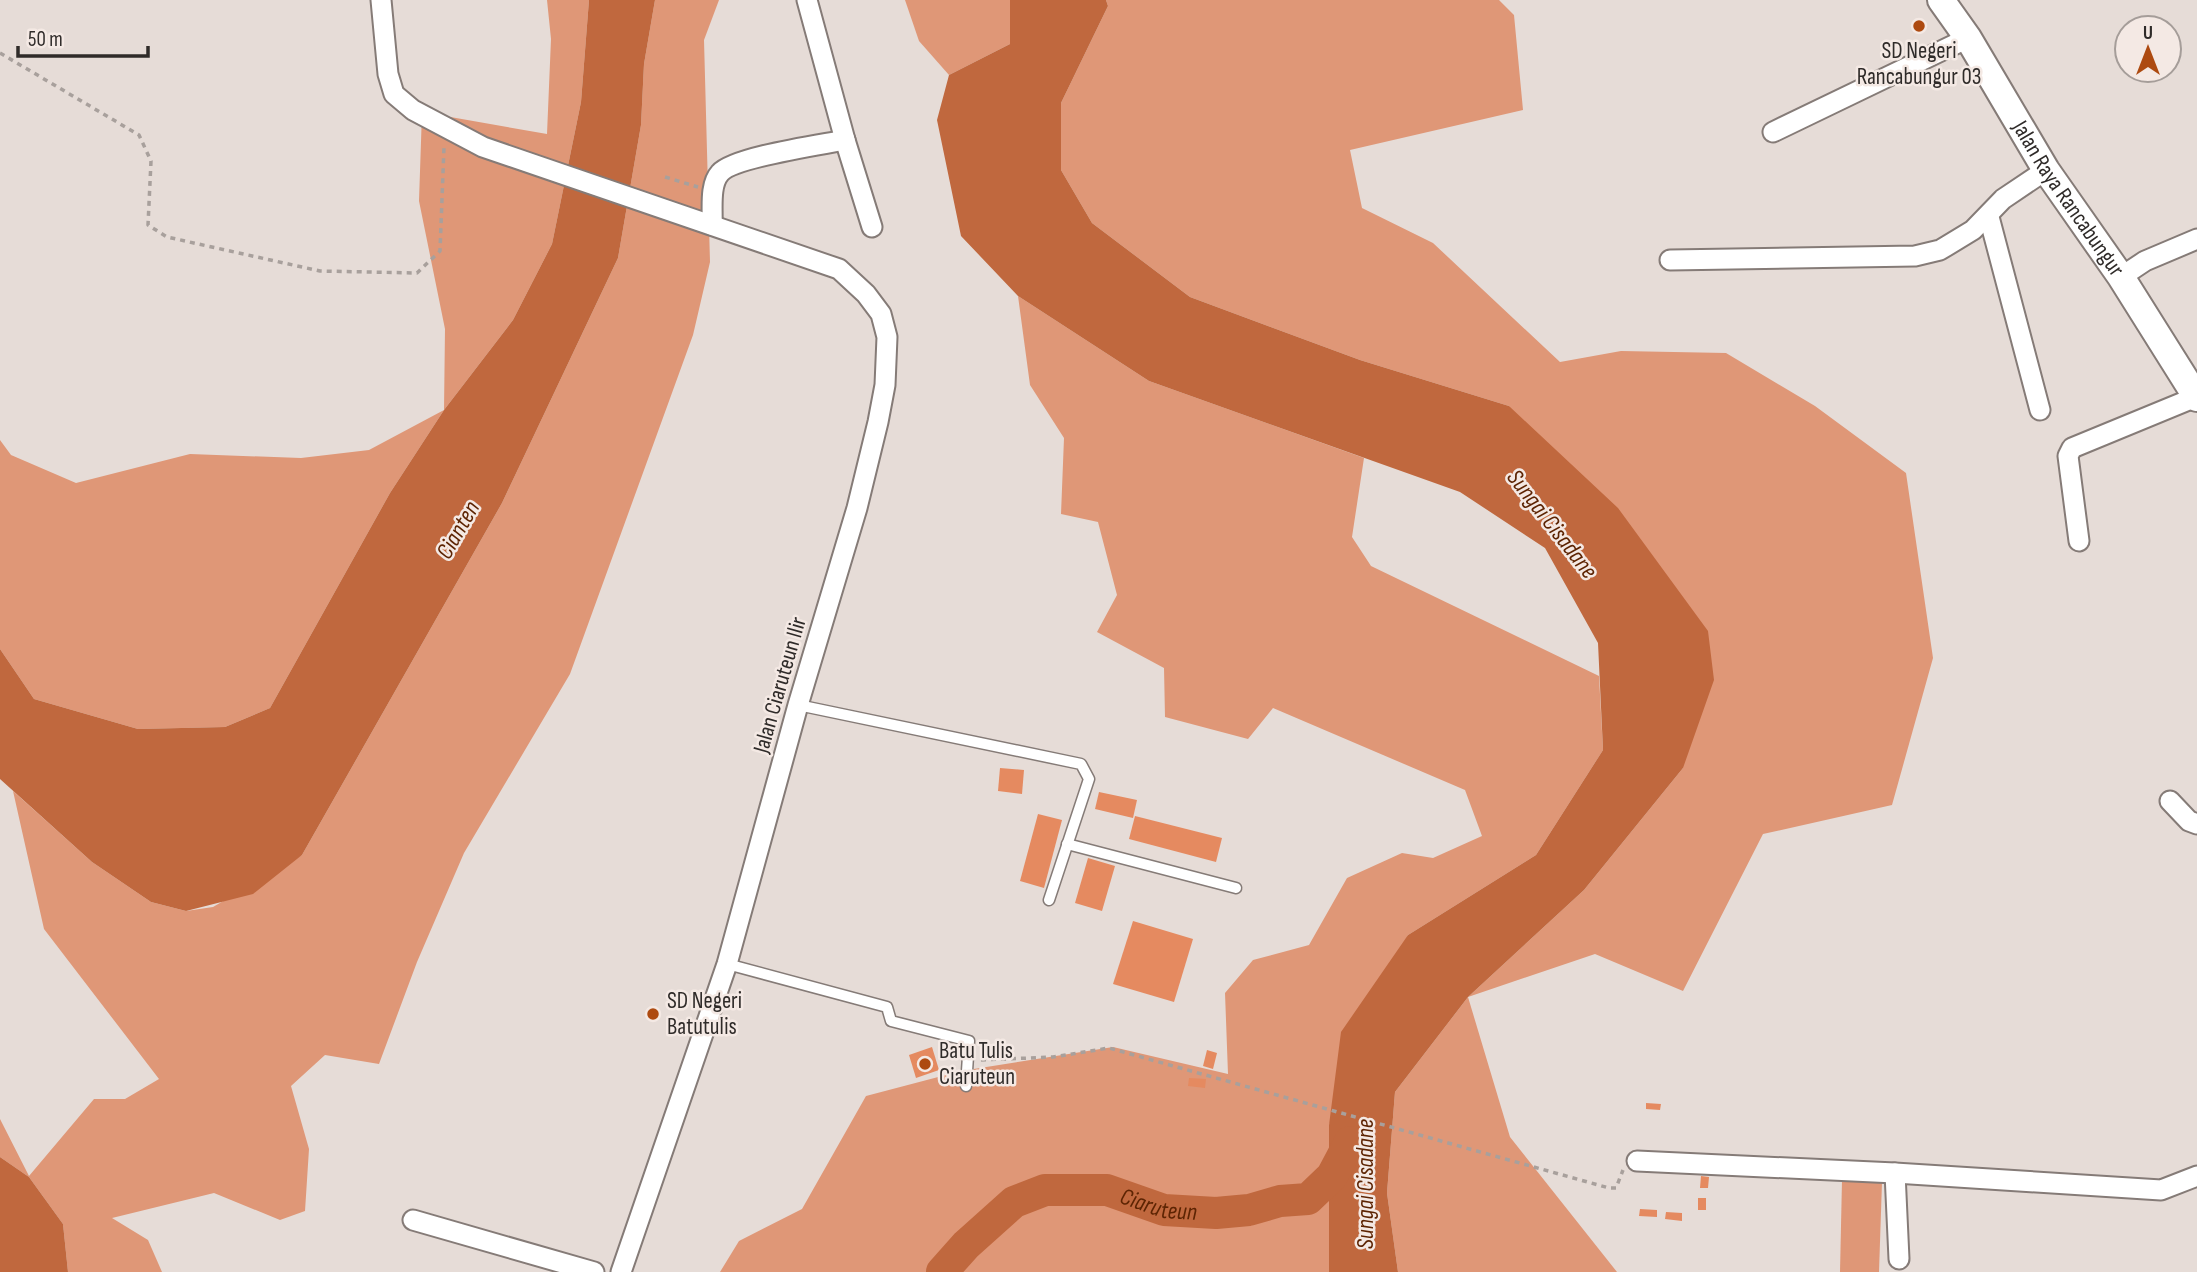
<svg xmlns="http://www.w3.org/2000/svg" width="2197" height="1272" font-family="'Sofia Sans Condensed',sans-serif">
  <rect width="100%" height="100%" fill="#e6dcd7"/>
  <g fill="#df9777">
    <polygon points="547,0 589,0 581,102 552,244 513,320 444,410 390,493 270,708 225,727 138,729 34,699 0,649 0,440 11,455 76,483 190,454 301,458 369,450 444,410 445,329 419,201 422,112 547,134 551,39"/>
    <polygon points="655,0 719,0 704,40 710,262 693,335 570,674 464,853 417,962 379,1064 325,1055 291,1086 309,1149 305,1211 280,1220 214,1193 112,1218 148,1240 162,1272 68,1272 63,1224 29,1177 0,1157 0,1119 29,1176 94,1099 125,1099 159,1079 44,929 13,791 92,862 151,902 186,911 213,907 302,855 502,503 618,258 641,125 644,64"/>
    <polygon points="905,0 1010,0 1010,44 949,75 919,41"/>
    <polygon points="1106,0 1499,0 1514,15 1523,110 1350,150 1362,208 1433,243 1560,362 1621,351 1726,353 1815,406 1906,473 1933,658 1892,805 1763,834 1683,991 1595,954 1468,997 1510,1137 1617,1272 1398,1272 1387,1193 1395,1092 1468,997 1584,890 1683,768 1509,406 1360,360 1190,297 1092,223 1061,170 1061,103 1108,6"/>
    <polygon points="1018,296 1149,381 1364,458 1352,537 1371,566 1599,676 1603,750 1536,855 1408,935 1329,1125 1329,1272 720,1272 739,1241 802,1209 866,1096 961,1071 1113,1047 1228,1074 1225,993 1253,960 1309,945 1347,878 1402,853 1433,858 1482,836 1465,790 1273,708 1248,739 1165,717 1164,668 1097,632 1117,595 1098,522 1061,514 1064,438 1030,385"/>
    <polygon points="1842,1180 1882,1182 1879,1272 1840,1272"/>
  </g>
  <g fill="#c0683e">
    <polygon points="589,0 655,0 644,64 641,125 618,258 502,503 302,855 253,894 186,911 151,902 92,862 0,779 0,649 34,699 138,729 225,727 270,708 390,493 444,410 513,320 552,244 581,102"/>
    <polygon points="1010,0 1106,0 1108,6 1061,103 1061,170 1092,223 1190,297 1360,360 1509,406 1618,508 1708,631 1714,680 1683,768 1584,890 1468,997 1395,1092 1387,1193 1398,1272 1329,1272 1329,1125 1341,1032 1408,935 1536,855 1603,750 1598,643 1545,548 1460,492 1149,381 1018,296 961,236 937,120 949,75 1010,44"/>
    <polygon points="0,1157 29,1177 63,1224 68,1272 0,1272"/>
  </g>
  <g fill="none" stroke-linecap="round" stroke-linejoin="round">
    <path stroke="#c0683e" stroke-width="32" id="s1" d="M942,1272L966,1245L1014,1202L1045,1190H1107L1164,1210L1216,1213L1249,1210L1280,1201L1308,1199L1332,1176L1350,1142"/>
  </g>
  <g fill="#e58a60">
    <polygon points="1000,768 1024,770 1022,794 998,791"/>
    <polygon points="1099,792 1137,800 1133,818 1095,809"/>
    <polygon points="1038,814 1062,820 1044,888 1020,881"/>
    <polygon points="1135,816 1222,838 1216,862 1129,839"/>
    <polygon points="1088,858 1115,866 1102,911 1075,903"/>
    <polygon points="1133,921 1193,939 1174,1002 1113,984"/>
    <polygon points="932,1047 939,1070 916,1078 909,1055"/>
    <polygon points="1207,1050 1217,1053 1213,1069 1203,1066"/>
    <polygon points="1189,1078 1206,1079 1205,1088 1188,1086"/>
    <polygon points="1646,1103 1661,1104 1660,1110 1646,1109"/>
    <polygon points="1701,1176 1709,1177 1708,1188 1700,1188"/>
    <rect x="1698" y="1198" width="8" height="12"/>
    <polygon points="1640,1209 1657,1210 1657,1217 1639,1216"/>
    <polygon points="1666,1212 1682,1213 1682,1221 1665,1219"/>
  </g>
  <g fill="none" stroke-linecap="round" stroke-linejoin="round">
    <g stroke="#857b77" stroke-width="13">
      <g id="lane">
        <polyline points="798,705 1081,764 1089,779 1049,900"/>
        <polyline points="1067,844 1236,888"/>
        <polyline points="727,964 887,1007 891,1021 969,1041 966,1086"/>
      </g>
    </g>
    <g stroke="#857b77" stroke-width="23">
      <g id="street">
        <polyline points="381,0 388,74 394,94 413,110 483,147 839,269 866,294 881,314 887,337 885,385 878,422 857,508 798,705 727,964 621,1272"/>
        <polyline points="807,0 845,140 872,227"/>
        <polyline points="1773,132 1968,38"/>
        <polyline points="1989,217 2040,410"/>
        <path d="M712,225C713,210 709,185 720,173C734,157 820,145 845,140"/>
        <polyline points="1670,260 1915,256 1940,250 1973,230 2003,199 2046,170"/>
        <polyline points="2121,277 2145,261 2197,239"/>
        <polyline points="2079,541 2068,456 2072,448 2196,397"/>
        <polyline points="2170,801 2189,821 2197,824"/>
        <polyline points="1637,1161 1895,1173 2161,1190 2197,1176"/>
        <polyline points="1895,1173 1899,1259"/>
        <polyline points="413,1220 594,1272"/>
      </g>
    </g>
    <g stroke="#857b77" stroke-width="30">
      <g id="secondary">
        <path id="s2" d="M1941,0L1968,38L2046,170L2121,277L2197,398"/>
      </g>
    </g>
    <g stroke="#a8a09c" stroke-width="3.5" stroke-dasharray="5 5" stroke-linecap="butt">
      <polyline points="0,53 139,135 151,161 148,225 167,237 320,271 417,273 440,251 444,147"/>
      <polyline points="665,177 698,187"/>
      <polyline points="981,1060 1053,1057 1109,1048 1609,1188 1616,1188 1623,1170"/>
    </g>
    <use href="#lane" stroke="#fff" stroke-width="10"/>
    <use href="#street" stroke="#fff" stroke-width="19"/>
    <use href="#secondary" stroke="#fff" stroke-width="26"/>
  </g>
  <g fill="#ad4a10" stroke="#f4e9e4" stroke-width="2.5">
    <circle cx="1919" cy="26" r="7"/>
    <circle cx="653" cy="1014" r="7"/>
    <circle cx="925" cy="1064" r="7"/>
  </g>
  <g text-anchor="middle" dominant-baseline="central" stroke-width="5" stroke-linejoin="round" paint-order="stroke">
    <g font-size="23" fill="#2f2b29" stroke="#f4e9e4" text-anchor="start">
      <text x="1919" y="51" text-anchor="middle">SD Negeri<tspan x="1919" dy="26">Rancabungur 03</tspan></text>
      <text x="667" y="1001">SD Negeri<tspan x="667" dy="26">Batutulis</tspan></text>
      <text x="939" y="1051">Batu Tulis<tspan x="939" dy="26">Ciaruteun</tspan></text>
    </g>
    <g font-size="23" fill="#2f2b29" stroke="#f4e9e4">
      <text stroke="none"><textPath href="#s2" startOffset="236">Jalan Raya Rancabungur</textPath></text>
      <text transform="translate(780 685) rotate(-74)">Jalan Ciaruteun Ilir</text>
    </g>
    <g font-size="24" font-style="italic" fill="#5d2403" stroke="#f4e9e4">
      <text transform="translate(1552 524) rotate(52)">Sungai Cisadane</text>
      <text transform="translate(458 530) rotate(-60)">Cianten</text>
      <text transform="translate(1365 1184) rotate(-90)">Sungai Cisadane</text>
      <text stroke="none"><textPath href="#s1" startOffset="250">Ciaruteun</textPath></text>
    </g>
  </g>
  <g transform="translate(2148 49)"><circle r="33" fill="#f4e9e4" stroke="#a59d99" stroke-width="2"/>
  <path d="M0-5L12 26L0 18L-12 26Z" fill="#ad4a10"/>
  <text y="-10" font-size="19" font-weight="bold" text-anchor="middle" fill="#2f2b29">U</text>
  </g>
  <path d="M18 46v10h130v-10" fill="none" stroke="#2f2b29" stroke-width="3.5"/>
  <text x="28" y="46" font-size="21" fill="#2f2b29" stroke="#f4e9e4" stroke-width="5" paint-order="stroke">50 m</text>
</svg>
